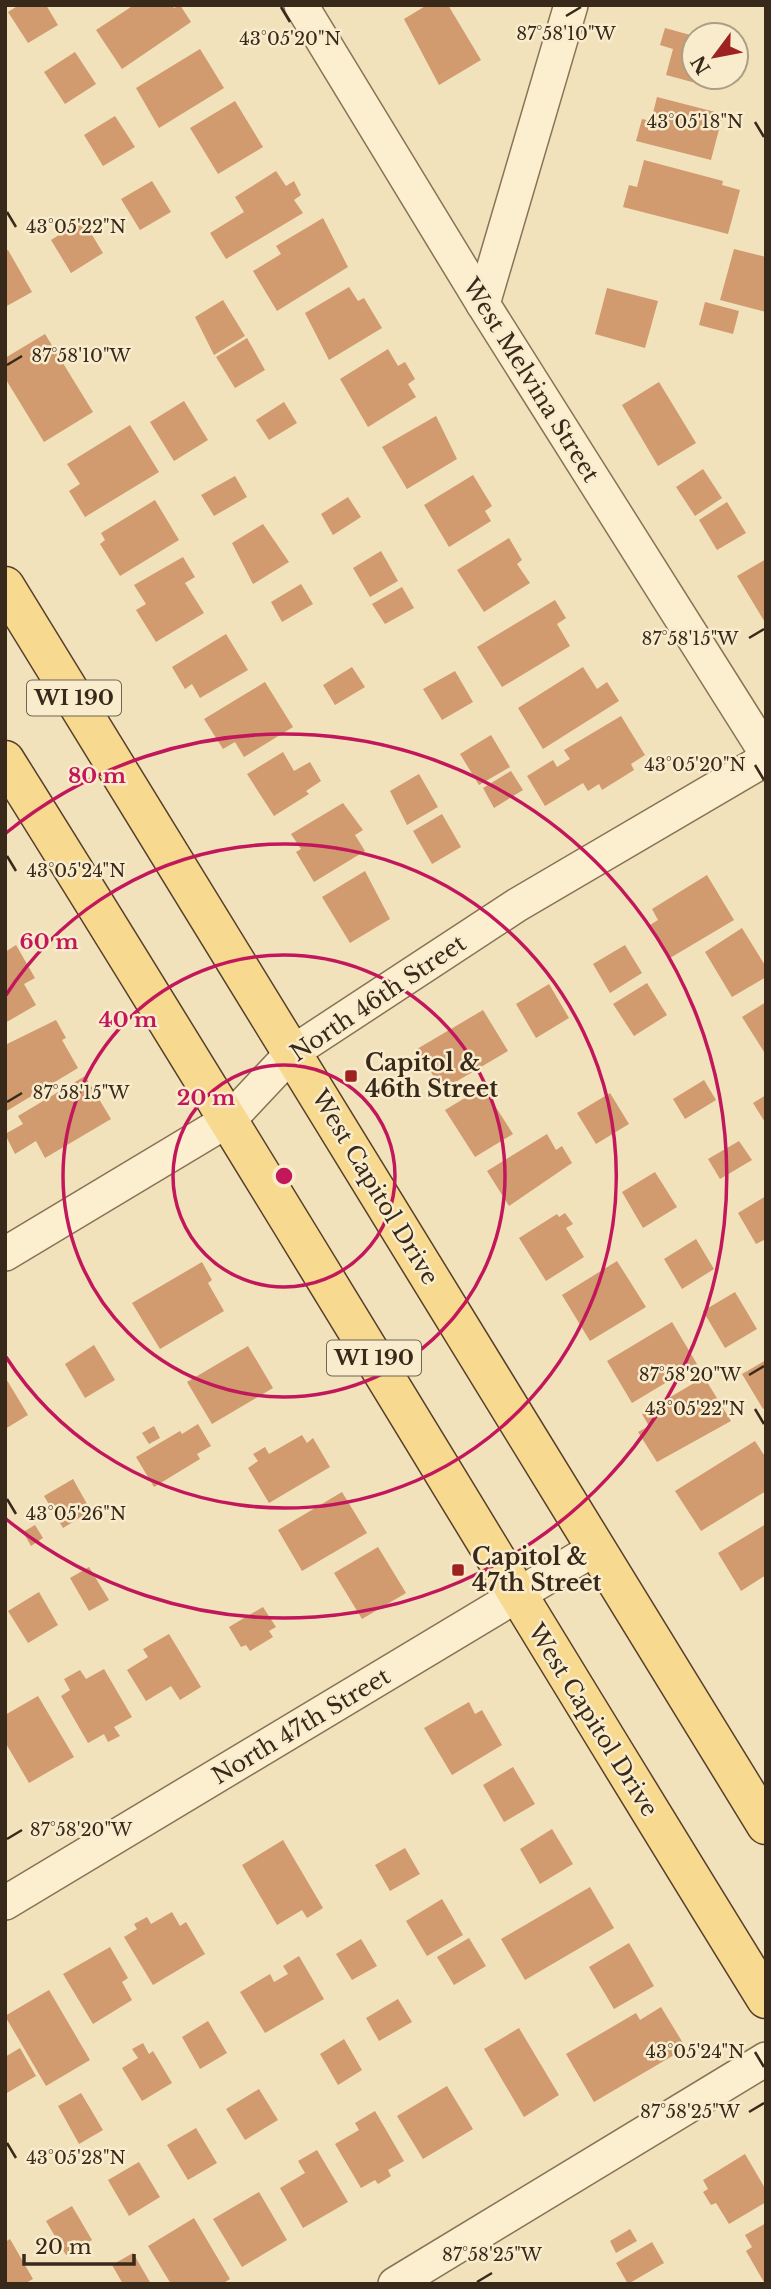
<svg xmlns="http://www.w3.org/2000/svg" width="771" height="2289" font-family="'Libre Baskerville',serif">
  <rect width="100%" height="100%" fill="#f1e2bc"/>
  <g fill="#d29a6f">
    <polygon points="19,5 46,5 58,25 28,43 8,12"/>
    <polygon points="134,5 172,5 174,8 180,5 191,22 122,69 96,30"/>
    <polygon points="427,5 448,5 481,60 439,85 404,19"/>
    <polygon points="665,28 694,36 694,77 722,77 718,89 666,75 673,49 660,45"/>
    <polygon points="200,49 224,88 159,128 136,88"/>
    <polygon points="75,52 96,84 65,104 44,72"/>
    <polygon points="657,97 723,114 711,160 636,141 642,119 651,121"/>
    <polygon points="235,101 263,147 218,174 190,128"/>
    <polygon points="115,116 135,147 103,166 84,135"/>
    <polygon points="644,160 723,181 722,185 740,190 728,234 623,207 629,185 637,187"/>
    <polygon points="276,171 286,186 294,181 301,195 294,200 303,213 226,259 210,233 244,212 235,197"/>
    <polygon points="152,181 171,212 140,230 121,199"/>
    <polygon points="323,218 348,267 277,311 253,271 281,254 276,246"/>
    <polygon points="83,220 103,253 71,273 51,240"/>
    <polygon points="734,249 766,257 766,312 720,300"/>
    <polygon points="8,250 32,292 5,307 5,251"/>
    <polygon points="349,287 358,301 364,298 382,328 329,360 305,313"/>
    <polygon points="607,288 658,301 645,348 595,334"/>
    <polygon points="223,300 245,336 214,355 195,317"/>
    <polygon points="705,302 739,311 733,334 699,325"/>
    <polygon points="45,334 93,412 44,442 5,378 5,358"/>
    <polygon points="247,338 265,370 235,388 216,357"/>
    <polygon points="388,349 398,366 405,362 415,379 408,384 416,397 368,427 340,379"/>
    <polygon points="659,382 696,443 658,466 622,405"/>
    <polygon points="184,401 208,440 174,461 150,422"/>
    <polygon points="284,402 297,423 269,440 256,420"/>
    <polygon points="436,416 457,459 407,489 382,447"/>
    <polygon points="130,425 159,472 85,517 69,491 80,484 67,464"/>
    <polygon points="703,469 722,498 695,516 676,487"/>
    <polygon points="473,475 492,506 485,511 491,521 449,547 424,505"/>
    <polygon points="235,476 247,497 214,516 201,495"/>
    <polygon points="348,497 361,517 333,535 321,514"/>
    <polygon points="155,500 179,540 120,576 100,544 105,540 101,533"/>
    <polygon points="727,502 746,533 717,550 699,520"/>
    <polygon points="263,524 289,562 253,584 232,543"/>
    <polygon points="509,538 522,560 517,564 530,583 484,612 457,570"/>
    <polygon points="381,551 398,581 370,597 353,568"/>
    <polygon points="183,557 195,577 185,583 204,613 156,642 136,610 146,604 134,585"/>
    <polygon points="766,559 766,624 737,576"/>
    <polygon points="301,584 313,604 282,622 271,602"/>
    <polygon points="402,587 414,608 385,624 372,604"/>
    <polygon points="555,600 566,618 557,624 570,646 502,687 477,647"/>
    <polygon points="226,634 248,670 200,698 192,684 185,689 172,667"/>
    <polygon points="352,667 365,687 335,705 323,685"/>
    <polygon points="583,667 597,689 607,682 619,701 543,749 518,708"/>
    <polygon points="455,671 473,702 442,720 423,689"/>
    <polygon points="265,682 293,727 244,757 235,742 223,749 204,719"/>
    <polygon points="621,716 645,755 631,764 634,770 602,790 599,784 588,791 583,783 545,806 527,776 553,760 557,767 570,759 564,750"/>
    <polygon points="491,735 510,767 479,785 460,754"/>
    <polygon points="283,752 294,771 310,762 321,781 306,791 309,794 274,816 247,774"/>
    <polygon points="511,771 523,790 494,808 483,788"/>
    <polygon points="419,774 438,807 407,825 390,791"/>
    <polygon points="343,803 363,830 355,835 365,851 314,882 296,852 301,849 291,834"/>
    <polygon points="442,814 461,847 432,864 413,831"/>
    <polygon points="365,871 390,919 350,943 322,897"/>
    <polygon points="707,875 734,920 670,958 650,925 658,920 652,909"/>
    <polygon points="742,928 766,967 766,977 732,997 705,952"/>
    <polygon points="16,945 35,978 24,984 36,1005 5,1023 5,952"/>
    <polygon points="625,945 642,973 610,993 593,964"/>
    <polygon points="647,983 667,1015 634,1036 613,1004"/>
    <polygon points="549,984 569,1018 536,1038 516,1004"/>
    <polygon points="766,1002 766,1055 742,1017"/>
    <polygon points="483,1010 508,1051 442,1090 417,1049"/>
    <polygon points="56,1020 66,1038 62,1040 78,1068 5,1112 5,1045"/>
    <polygon points="85,1076 111,1119 45,1158 36,1141 15,1154 5,1134 23,1124 18,1116"/>
    <polygon points="704,1080 716,1100 685,1119 673,1099"/>
    <polygon points="483,1087 513,1134 475,1157 445,1110"/>
    <polygon points="610,1093 629,1124 596,1144 577,1113"/>
    <polygon points="766,1095 766,1124 753,1103"/>
    <polygon points="547,1134 556,1150 562,1146 572,1163 509,1206 487,1171"/>
    <polygon points="739,1141 752,1160 720,1179 708,1159"/>
    <polygon points="655,1172 677,1207 643,1228 622,1192"/>
    <polygon points="766,1196 766,1239 756,1244 738,1213"/>
    <polygon points="565,1213 573,1224 566,1228 584,1257 546,1281 519,1238 557,1214 559,1217"/>
    <polygon points="696,1239 714,1269 682,1289 664,1259"/>
    <polygon points="617,1261 646,1307 590,1341 562,1295"/>
    <polygon points="202,1262 212,1280 208,1283 224,1311 160,1349 132,1303"/>
    <polygon points="735,1292 757,1329 725,1348 703,1311"/>
    <polygon points="672,1322 697,1364 632,1403 607,1361"/>
    <polygon points="94,1345 115,1380 85,1398 65,1364"/>
    <polygon points="248,1346 273,1388 212,1424 187,1382"/>
    <polygon points="766,1360 766,1407 763,1409 742,1374"/>
    <polygon points="5,1377 28,1415 5,1429"/>
    <polygon points="704,1377 731,1421 657,1462 638,1432 649,1426 642,1414"/>
    <polygon points="198,1424 211,1446 197,1454 200,1459 154,1487 136,1457 180,1431 182,1434"/>
    <polygon points="154,1426 160,1438 149,1444 142,1433"/>
    <polygon points="302,1435 307,1443 313,1438 330,1467 269,1503 248,1468 258,1461 253,1454 265,1447 269,1454"/>
    <polygon points="755,1441 766,1458 766,1491 701,1531 675,1491"/>
    <polygon points="73,1479 91,1511 63,1528 44,1496"/>
    <polygon points="342,1492 367,1533 302,1571 278,1530"/>
    <polygon points="766,1524 766,1575 741,1591 718,1553"/>
    <polygon points="35,1525 43,1538 31,1546 23,1532"/>
    <polygon points="378,1547 406,1593 362,1619 334,1573"/>
    <polygon points="89,1567 109,1600 89,1611 70,1578"/>
    <polygon points="39,1592 58,1625 28,1643 8,1611"/>
    <polygon points="263,1607 276,1627 269,1631 273,1637 250,1651 246,1645 241,1647 229,1627"/>
    <polygon points="169,1634 201,1687 180,1700 171,1686 146,1701 127,1670 148,1657 143,1649"/>
    <polygon points="104,1669 132,1717 114,1727 120,1736 108,1742 104,1734 88,1743 61,1696 70,1690 64,1679 80,1670 86,1679"/>
    <polygon points="38,1696 74,1757 29,1783 5,1742 5,1715"/>
    <polygon points="469,1702 475,1714 482,1710 502,1745 452,1775 424,1728"/>
    <polygon points="513,1767 535,1804 504,1822 483,1785"/>
    <polygon points="552,1829 573,1864 540,1884 520,1849"/>
    <polygon points="283,1840 323,1908 307,1918 302,1910 277,1925 242,1865"/>
    <polygon points="405,1848 420,1874 390,1891 375,1865"/>
    <polygon points="590,1887 614,1928 525,1980 501,1939"/>
    <polygon points="442,1899 463,1935 427,1956 406,1921"/>
    <polygon points="172,1912 180,1926 186,1922 205,1954 153,1985 124,1937 137,1929 134,1924 147,1917 151,1924"/>
    <polygon points="469,1938 486,1966 454,1985 437,1957"/>
    <polygon points="361,1939 377,1966 352,1980 336,1954"/>
    <polygon points="629,1943 654,1986 614,2009 589,1967"/>
    <polygon points="110,1947 128,1978 122,1982 132,2000 93,2024 63,1974"/>
    <polygon points="299,1956 324,1999 265,2033 240,1992 270,1974 274,1982 288,1974 283,1966"/>
    <polygon points="49,1990 90,2060 46,2086 5,2016"/>
    <polygon points="398,1999 412,2022 379,2041 366,2018"/>
    <polygon points="661,2007 686,2048 594,2102 566,2054 636,2013 640,2020"/>
    <polygon points="208,2021 227,2053 200,2069 182,2037"/>
    <polygon points="519,2028 559,2095 524,2117 484,2049"/>
    <polygon points="344,2039 362,2070 338,2085 320,2054"/>
    <polygon points="143,2043 149,2054 153,2051 172,2083 142,2101 122,2068 138,2058 132,2049"/>
    <polygon points="20,2048 36,2076 5,2094 5,2057"/>
    <polygon points="447,2086 473,2129 423,2159 397,2116"/>
    <polygon points="259,2089 278,2120 245,2140 226,2109"/>
    <polygon points="81,2093 103,2130 79,2144 58,2106"/>
    <polygon points="375,2111 404,2161 388,2170 391,2176 378,2184 375,2180 361,2188 335,2144 359,2130 355,2123"/>
    <polygon points="196,2128 217,2163 188,2180 167,2145"/>
    <polygon points="317,2150 348,2202 303,2228 280,2188 305,2173 298,2161"/>
    <polygon points="745,2154 766,2190 766,2202 729,2224 716,2203 711,2205 703,2192 708,2189 703,2180"/>
    <polygon points="139,2162 160,2197 129,2216 108,2180"/>
    <polygon points="259,2192 287,2240 242,2267 213,2219"/>
    <polygon points="72,2206 92,2240 66,2255 46,2221"/>
    <polygon points="194,2218 230,2279 222,2284 171,2284 148,2246"/>
    <polygon points="766,2223 766,2284 765,2284 746,2251 752,2247 745,2235"/>
    <polygon points="630,2229 637,2241 616,2253 610,2241"/>
    <polygon points="10,2239 33,2279 24,2284 5,2284 5,2242"/>
    <polygon points="652,2242 664,2263 628,2284 616,2263"/>
    <polygon points="133,2253 151,2284 123,2284 112,2265"/>
  </g>
  <g fill="none" stroke-linecap="round" stroke-linejoin="round">
    <g stroke="#897255" stroke-width="36">
      <g id="minor">
        <polyline points="301,5 483,304 766,753"/>
        <polyline points="483,304 571,5"/>
        <polyline points="5,1254 230,1119 293,1052 517,905 766,759"/>
        <polyline points="5,1903 596,1548"/>
        <polyline points="395,2284 766,2059"/>
      </g>
    </g>
    <g stroke="#563f2a" stroke-width="41">
      <g id="primary">
        <polyline points="5,586 766,1825"/>
        <path d="M5,760C263,1171 511,1587 766,1999"/>
      </g>
    </g>
    <use href="#minor" stroke="#fbefd0" stroke-width="33"/>
    <use href="#primary" stroke="#f8d990" stroke-width="38"/>
  </g>
  <path fill="none" stroke="#38291b" stroke-width="2.5" d="M281,7L290,22M566,16L581,7M755,122L764,137M7,212L16,227M7,365L22,356M749,638L764,629M755,765L764,780M7,856L16,871M7,1102L22,1093M749,1375L764,1366M755,1409L764,1424M7,1499L16,1514M7,1839L22,1830M755,2052L764,2067M749,2112L764,2103M7,2143L16,2158M477,2282L492,2273"/>
  <g fill="none" stroke="#c2185b" stroke-width="3.5">
    <circle cx="284" cy="1176" r="111"/>
    <circle cx="284" cy="1176" r="221"/>
    <path d="M6 995A332 332 0 1 1 6 1357"/>
    <path d="M6 833A442 442 0 1 1 6 1519"/>
  </g>
  <g fill="#9d2221" stroke="#f8eccc" stroke-width="2.5">
    <rect x="344" y="1069" width="14" height="14" rx="3.5"/>
    <rect x="451" y="1563" width="14" height="14" rx="3.5"/>
  </g>
  <g text-anchor="middle" dominant-baseline="central" stroke-width="5" stroke-linejoin="round" paint-order="stroke">
    <g fill="#f8eccc" stroke="#726450" stroke-width="2">
      <rect x="27" y="680.5" width="94" height="35" rx="5"/>
      <rect x="327" y="1340.5" width="94" height="35" rx="5"/>
    </g>
    <g font-size="21" font-weight="bold" fill="#38291b">
      <text x="74" y="698">WI 190</text>
      <text x="374" y="1358">WI 190</text>
    </g>
    <g font-size="23" fill="#38291b" stroke="#f8eccc">
      <text transform="translate(531 380) rotate(58)">West Melvina Street</text>
      <text transform="translate(378 998) rotate(-34)">North 46th Street</text>
      <text transform="translate(375 1187) rotate(59)">West Capitol Drive</text>
      <text transform="translate(593 1720) rotate(58)">West Capitol Drive</text>
      <text transform="translate(301 1726) rotate(-31)">North 47th Street</text>
    </g>
    <g font-size="23" font-weight="bold" fill="#38291b" stroke="#f8eccc" text-anchor="start">
      <text x="365" y="1063">Capitol &amp;<tspan x="365" dy="26">46th Street</tspan></text>
      <text x="472" y="1557">Capitol &amp;<tspan x="472" dy="26">47th Street</tspan></text>
    </g>
  </g>
  <g font-size="18" text-anchor="middle" fill="#38291b" stroke="#f8eccc" stroke-width="5" stroke-linejoin="round" paint-order="stroke">
    <text x="566" y="40">87°58'10"W</text>
    <text x="290" y="45">43°05'20"N</text>
    <text x="695" y="128">43°05'18"N</text>
    <text x="76" y="233">43°05'22"N</text>
    <text x="81" y="362">87°58'10"W</text>
    <text x="690" y="645">87°58'15"W</text>
    <text x="695" y="771">43°05'20"N</text>
    <text x="76" y="877">43°05'24"N</text>
    <text x="81" y="1099">87°58'15"W</text>
    <text x="690" y="1381">87°58'20"W</text>
    <text x="695" y="1415">43°05'22"N</text>
    <text x="76" y="1520">43°05'26"N</text>
    <text x="81" y="1836">87°58'20"W</text>
    <text x="695" y="2058">43°05'24"N</text>
    <text x="690" y="2118">87°58'25"W</text>
    <text x="76" y="2164">43°05'28"N</text>
    <text x="492" y="2261">87°58'25"W</text>
  </g>
  <circle cx="284" cy="1176" r="10" fill="#c2185b" stroke="#f8eccc" stroke-width="3.5"/>
  <g font-size="21" text-anchor="middle" font-weight="bold" fill="#c2185b" stroke="#f8eccc" stroke-width="5" stroke-linejoin="round" paint-order="stroke">
    <text x="97" y="783">80 m</text>
    <text x="49" y="949">60 m</text>
    <text x="128" y="1027">40 m</text>
    <text x="206" y="1105">20 m</text>
  </g>
  <rect width="771" height="2289" fill="none" stroke="#38291b" stroke-width="14"/>
  <g transform="translate(715 56) rotate(238)"><circle r="33" fill="#f8eccc" stroke="#ab9e85" stroke-width="2"/>
  <path d="M0-5L12 26L0 18L-12 26Z" fill="#9d2221"/>
  <text y="-10" font-size="19" font-weight="bold" text-anchor="middle" fill="#38291b">N</text>
  </g>
  <path d="M24 2254v10h110v-10" fill="none" stroke="#38291b" stroke-width="3.5"/>
  <text x="35" y="2254" font-size="21" fill="#38291b" stroke="#f8eccc" stroke-width="5" paint-order="stroke">20 m</text>
</svg>
